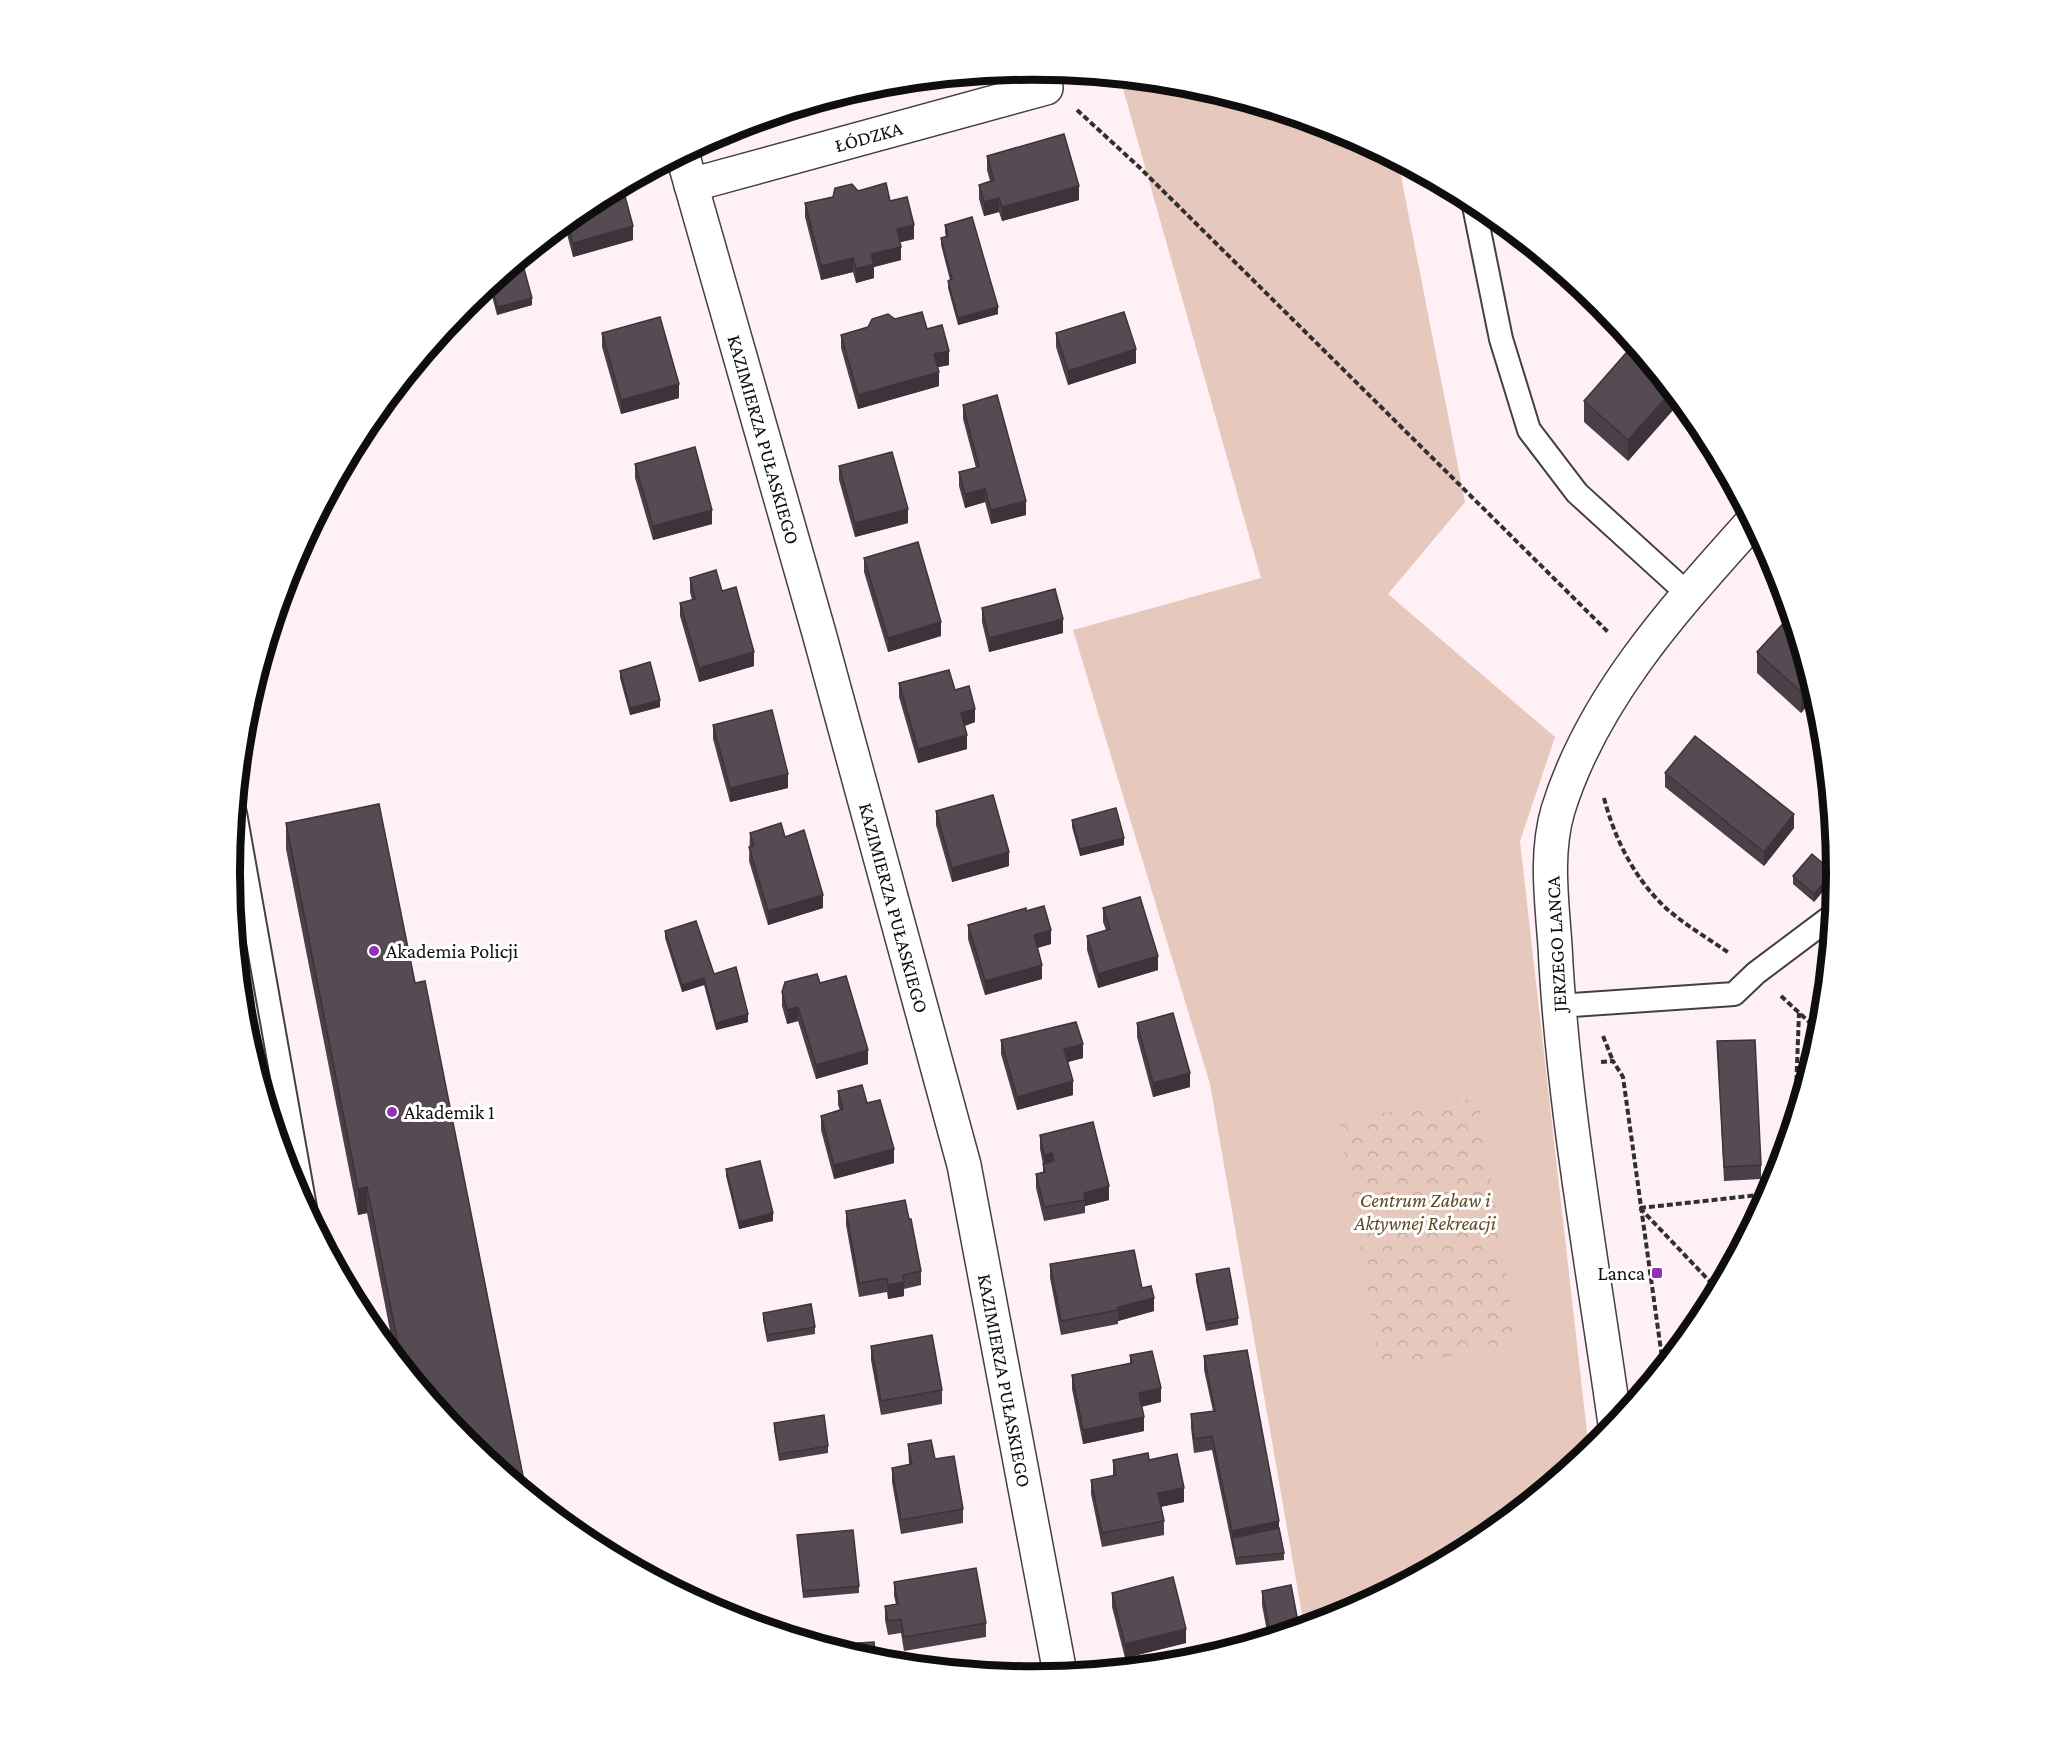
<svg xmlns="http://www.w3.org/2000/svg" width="2066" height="1745" font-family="'Crimson Pro',serif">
  <defs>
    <pattern id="park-crowns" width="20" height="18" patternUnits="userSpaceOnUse" patternTransform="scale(1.5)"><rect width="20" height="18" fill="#e6c9bc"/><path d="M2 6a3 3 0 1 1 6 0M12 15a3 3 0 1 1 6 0" fill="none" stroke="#c4aba0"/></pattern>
  </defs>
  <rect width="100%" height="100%" fill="#fef0f5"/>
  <polygon fill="#e6c9bc" points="1120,78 1190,85 1341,130 1398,161 1465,502 1388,594 1555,737 1520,841 1589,1450 1479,1541 1340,1615 1304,1626 1210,1084 1073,630 1261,578"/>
  <polygon fill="url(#park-crowns)" points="1478,1098 1517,1345 1380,1368 1339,1120"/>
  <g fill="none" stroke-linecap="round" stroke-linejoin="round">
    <g stroke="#414141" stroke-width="26">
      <g id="lane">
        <polyline points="1473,201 1501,339 1529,430 1577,493 1688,594"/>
        <polyline points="235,813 305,1207"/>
        <polyline points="1558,1006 1734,994 1756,973 1832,916"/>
      </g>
    </g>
    <g stroke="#414141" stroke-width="36">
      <g id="street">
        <path id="s1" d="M682,153L819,633L964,1165L1060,1673"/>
        <path id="s2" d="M691,185L1046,88"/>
        <path d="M1615,1424C1593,1266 1563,1106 1555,946C1552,902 1545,854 1558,810C1593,697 1675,608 1752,522"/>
      </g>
    </g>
    <g stroke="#303030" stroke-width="4" stroke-dasharray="6 3" stroke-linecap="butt">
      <polyline points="1077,110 1138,166 1609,633"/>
      <path d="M1604,798C1615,840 1635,880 1668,910C1687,926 1709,939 1729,953"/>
      <polyline points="1781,996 1820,1032"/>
      <polyline points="1603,1036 1613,1061"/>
      <polyline points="1601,1062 1613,1061 1623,1077 1663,1365"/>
      <polyline points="1795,1117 1799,1013"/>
      <polyline points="1640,1208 1768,1194"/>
      <polyline points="1640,1208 1717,1289"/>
    </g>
    <use href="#lane" stroke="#fff" stroke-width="22"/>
    <use href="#street" stroke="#fff" stroke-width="33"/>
  </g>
  <g fill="#4a4047">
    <polygon points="987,156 1079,200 1002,221 999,212 984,216 979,199 979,185 990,181 987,170"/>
    <polygon points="858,191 890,201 914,239 900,242 901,260 874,267 874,278 856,283 853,272 821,280 805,217 805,203"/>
    <polygon points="587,204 633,240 573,257 567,234 547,240 546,237"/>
    <polygon points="945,225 998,314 958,325 948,288 948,281 950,280 941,245 941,238 946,237 945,232"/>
    <polygon points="521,258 532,305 497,315 489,285"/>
    <polygon points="895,319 927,329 949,365 938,367 939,386 858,409 841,348 841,335"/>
    <polygon points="602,333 679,398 621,414 602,347"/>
    <polygon points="1056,333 1136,363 1068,385 1056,347"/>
    <polygon points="1634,344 1681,401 1628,461 1584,422 1584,401"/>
    <polygon points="963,405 1026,515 991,524 985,502 965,508 959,486 959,472 976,468 963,419"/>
    <polygon points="635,464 712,524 653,540 635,478"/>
    <polygon points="839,466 908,523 855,537 839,480"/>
    <polygon points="864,558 941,636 888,652 864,572"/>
    <polygon points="690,578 754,666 699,682 680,616 680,603 692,600 690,592"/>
    <polygon points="982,608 1063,633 989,652 982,622"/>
    <polygon points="1757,652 1815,697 1801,713 1757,673"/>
    <polygon points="620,671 660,707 630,715 620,678"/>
    <polygon points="899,683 955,690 975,722 965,726 967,749 918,763 899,697"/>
    <polygon points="713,725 788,788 730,802 713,739"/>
    <polygon points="1665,773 1794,828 1764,866 1665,787"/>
    <polygon points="936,811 1009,866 952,882 936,825"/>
    <polygon points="1072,820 1124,845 1080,856 1072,827"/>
    <polygon points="286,823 465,1440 395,1356 367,1213 358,1215 286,849"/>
    <polygon points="750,833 785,837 823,908 768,925 749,861"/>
    <polygon points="1793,876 1833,879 1814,902 1793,884"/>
    <polygon points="1103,908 1158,970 1098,988 1087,950 1087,936 1106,930 1103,922"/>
    <polygon points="1026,911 1051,944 1037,948 1042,979 985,995 968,939 968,925"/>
    <polygon points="665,931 714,974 748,1022 716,1030 704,985 682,992 665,938"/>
    <polygon points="782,992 868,1064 816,1079 798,1021 787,1024 782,1006"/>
    <polygon points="1137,1023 1190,1087 1153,1097 1137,1037"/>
    <polygon points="1001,1040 1083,1058 1068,1062 1073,1095 1017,1110 1001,1054"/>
    <polygon points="1717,1041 1761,1165 1761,1179 1724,1181"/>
    <polygon points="838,1091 867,1103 894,1163 834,1179 821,1130 821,1116 840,1110 838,1105"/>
    <polygon points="1040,1135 1109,1200 1085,1206 1085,1213 1044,1221 1036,1188 1036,1174 1043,1172 1043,1164 1040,1149"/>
    <polygon points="726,1169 773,1221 739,1229 726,1176"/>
    <polygon points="846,1211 909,1219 921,1271 921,1285 904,1289 904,1296 888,1299 887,1292 859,1297 846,1225"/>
    <polygon points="1050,1264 1142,1288 1154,1311 1118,1321 1118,1324 1061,1335 1050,1278"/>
    <polygon points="1196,1274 1238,1318 1238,1325 1206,1331 1196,1281"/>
    <polygon points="763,1313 815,1327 815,1334 767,1342 763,1320"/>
    <polygon points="871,1346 942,1390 942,1404 881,1415 871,1360"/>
    <polygon points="1130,1355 1161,1402 1141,1407 1144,1431 1083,1444 1072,1389 1072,1375 1130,1363"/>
    <polygon points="1204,1356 1279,1528 1284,1553 1284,1560 1236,1565 1212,1450 1194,1453 1191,1428 1191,1414 1213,1411 1204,1370"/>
    <polygon points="774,1423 828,1446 828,1453 779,1461 774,1430"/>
    <polygon points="908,1444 935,1459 963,1509 963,1523 901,1534 892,1482 892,1468 909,1464"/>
    <polygon points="1113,1460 1149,1460 1184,1502 1161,1507 1164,1521 1164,1535 1102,1547 1091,1494 1091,1480 1113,1476"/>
    <polygon points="797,1535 859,1586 859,1593 803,1598"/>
    <polygon points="894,1582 986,1623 986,1637 904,1651 901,1633 888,1635 885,1620 885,1606 896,1604 894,1596"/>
    <polygon points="1262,1591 1299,1627 1268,1637 1262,1605"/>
    <polygon points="1112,1593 1186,1643 1125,1658 1112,1607"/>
  </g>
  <g fill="#3c343a">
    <polygon points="1079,186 1079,200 1002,221 1002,207"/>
    <polygon points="999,198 999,212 984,216 984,202"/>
    <polygon points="567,221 567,234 547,240 547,237"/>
    <polygon points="914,225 914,239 897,243 897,229"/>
    <polygon points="633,226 633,240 573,257 573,243"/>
    <polygon points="901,247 901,260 874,267 874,278 856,283 856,269 871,254"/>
    <polygon points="853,258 853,272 821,280 821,266"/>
    <polygon points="532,298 532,305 497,315 497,307"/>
    <polygon points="998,307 998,314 958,325 958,318"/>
    <polygon points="1136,349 1136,363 1068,385 1068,371"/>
    <polygon points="949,351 949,365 934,368 934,354"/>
    <polygon points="939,372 939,386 858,409 858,395"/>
    <polygon points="679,384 679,398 621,414 621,400"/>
    <polygon points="1672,391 1681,401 1628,461 1628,440"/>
    <polygon points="985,489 985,502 965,508 965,494"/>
    <polygon points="1026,501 1026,515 991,524 991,510"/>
    <polygon points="908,509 908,523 855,537 855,523"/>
    <polygon points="712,510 712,524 653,540 653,526"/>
    <polygon points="1063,619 1063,633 989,652 989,638"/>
    <polygon points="941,622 941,636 888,652 888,638"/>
    <polygon points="754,652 754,666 699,682 699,668"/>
    <polygon points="1811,681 1815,697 1801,713 1801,692"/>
    <polygon points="660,700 660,707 630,715 630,708"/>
    <polygon points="975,709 975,722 961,727 961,713"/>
    <polygon points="967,735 967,749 918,763 918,749"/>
    <polygon points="788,774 788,788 730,802 730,788"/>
    <polygon points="1794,814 1794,828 1764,866 1764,852"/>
    <polygon points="1124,838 1124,845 1080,856 1080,849"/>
    <polygon points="1009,852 1009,866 952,882 952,868"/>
    <polygon points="1833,872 1833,879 1814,902 1814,894"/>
    <polygon points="823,895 823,908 768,925 768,911"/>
    <polygon points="1051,930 1051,944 1034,949 1034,935"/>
    <polygon points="1158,956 1158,970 1098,988 1098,974"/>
    <polygon points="1042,965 1042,979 985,995 985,981"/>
    <polygon points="704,978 704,985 682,992 682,985"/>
    <polygon points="798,1007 798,1021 787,1024 787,1010"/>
    <polygon points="748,1014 748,1022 716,1030 716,1023"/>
    <polygon points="1083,1044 1083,1058 1064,1063 1064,1049"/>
    <polygon points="868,1050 868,1064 816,1079 816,1065"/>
    <polygon points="1190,1073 1190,1087 1153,1097 1153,1083"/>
    <polygon points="1073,1081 1073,1095 1017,1110 1017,1097"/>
    <polygon points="894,1149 894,1163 834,1179 834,1165"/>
    <polygon points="1052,1153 1052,1167 1044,1169 1044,1155"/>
    <polygon points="1109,1186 1109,1200 1085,1206 1084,1193"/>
    <polygon points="367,1187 367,1213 358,1215 358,1189"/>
    <polygon points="773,1213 773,1221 739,1229 739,1222"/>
    <polygon points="904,1282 904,1296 888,1299 888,1285"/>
    <polygon points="1154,1298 1154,1311 1118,1321 1118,1307"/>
    <polygon points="1161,1388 1161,1402 1139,1407 1139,1393"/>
    <polygon points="1144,1417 1144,1431 1083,1444 1083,1430"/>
    <polygon points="1184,1488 1184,1502 1158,1507 1158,1493"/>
    <polygon points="1279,1521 1279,1535 1232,1538 1232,1531"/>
    <polygon points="1186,1629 1186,1643 1125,1658 1125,1644"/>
  </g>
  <g fill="#564b53" stroke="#3c343a" stroke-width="1.5">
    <polygon points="1064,134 1079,186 1002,207 999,198 984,202 979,185 994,180 987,156"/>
    <polygon points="886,183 890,201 907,197 914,225 897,229 901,247 871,254 874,264 856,269 853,258 821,266 805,203 833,197 835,188 852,184 858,191"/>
    <polygon points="622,185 633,226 573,243 567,221 587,204"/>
    <polygon points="972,217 998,307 958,318 948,281 952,279 941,238 948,236 945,225"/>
    <polygon points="521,258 532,298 497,307 491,283"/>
    <polygon points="922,312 927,329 942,325 949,351 934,354 939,372 858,395 841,335 868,327 872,319 888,314 895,319"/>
    <polygon points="1124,312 1136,349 1068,371 1056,333"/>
    <polygon points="660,317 679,384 621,400 602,333"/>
    <polygon points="1634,344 1672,391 1628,440 1584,401"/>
    <polygon points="997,395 1026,501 991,510 985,489 965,494 959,472 979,467 963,405"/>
    <polygon points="695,447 712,510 653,526 635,464"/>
    <polygon points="892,452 908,509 855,523 839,466"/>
    <polygon points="918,542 941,622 888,638 864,558"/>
    <polygon points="716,570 722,591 736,587 754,652 699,668 680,603 695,599 690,578"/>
    <polygon points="1055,589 1063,619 989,638 982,608"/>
    <polygon points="1791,615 1811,681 1801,692 1757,652"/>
    <polygon points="650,662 660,700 630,708 620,671"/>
    <polygon points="949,670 955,690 969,686 975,709 961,713 967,735 918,749 899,683"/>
    <polygon points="772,710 788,774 730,788 713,725"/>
    <polygon points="1695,736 1794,814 1764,852 1665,773"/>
    <polygon points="993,795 1009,852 952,868 936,811"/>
    <polygon points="379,804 415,983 425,981 526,1491 465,1440 402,1364 367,1187 358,1189 286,823"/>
    <polygon points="1116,808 1124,838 1080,849 1072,820"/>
    <polygon points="781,823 785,837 804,830 823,895 768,911 749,847 754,846 750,833"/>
    <polygon points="1812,854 1833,872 1814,894 1793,876"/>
    <polygon points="1140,897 1158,956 1098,974 1087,936 1110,929 1103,908"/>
    <polygon points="1044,906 1051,930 1034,935 1042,965 985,981 968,925 1026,908 1026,911"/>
    <polygon points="696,921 714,974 736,967 748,1014 716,1023 704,978 682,985 665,931"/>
    <polygon points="817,974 820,983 846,976 868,1050 816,1065 798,1007 787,1010 782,992 785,982"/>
    <polygon points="1173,1013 1190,1073 1153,1083 1137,1023"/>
    <polygon points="1076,1022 1083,1044 1064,1049 1073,1081 1017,1097 1001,1040"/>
    <polygon points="1755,1040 1761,1165 1724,1167 1717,1041"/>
    <polygon points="862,1085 867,1103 880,1100 894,1149 834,1165 821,1116 843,1109 838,1091"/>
    <polygon points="1093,1122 1109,1186 1084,1193 1085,1200 1044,1207 1036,1174 1045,1172 1043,1164 1054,1161 1052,1153 1044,1155 1040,1135"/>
    <polygon points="760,1161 773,1213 739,1222 726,1169"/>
    <polygon points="905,1200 909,1219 911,1219 921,1271 903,1275 904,1282 888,1285 887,1278 859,1283 846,1211"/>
    <polygon points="1134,1250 1142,1288 1151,1286 1154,1298 1118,1307 1118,1310 1061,1321 1050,1264"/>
    <polygon points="1229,1268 1238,1318 1206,1324 1196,1274"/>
    <polygon points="811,1304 815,1327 767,1335 763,1313"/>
    <polygon points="932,1335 942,1390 881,1401 871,1346"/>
    <polygon points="1247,1350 1279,1521 1232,1531 1212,1436 1194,1439 1191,1414 1215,1411 1204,1356"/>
    <polygon points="1152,1351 1161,1388 1139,1393 1144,1417 1083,1430 1072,1375 1132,1363 1130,1355"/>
    <polygon points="824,1415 828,1446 779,1454 774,1423"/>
    <polygon points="931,1440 935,1459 954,1456 963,1509 901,1520 892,1468 912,1464 908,1444"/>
    <polygon points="1148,1453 1149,1460 1177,1454 1184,1488 1158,1493 1164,1521 1102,1533 1091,1480 1116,1475 1113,1460"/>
    <polygon points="1279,1528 1284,1553 1236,1558 1232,1538"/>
    <polygon points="853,1530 859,1586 803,1591 797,1535"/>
    <polygon points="976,1568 986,1623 904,1637 901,1619 888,1621 885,1606 898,1604 894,1582"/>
    <polygon points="1173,1577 1186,1629 1125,1644 1112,1593"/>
    <polygon points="1291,1585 1299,1627 1271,1636 1262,1591"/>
    <polygon points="874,1642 875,1652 879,1652 880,1661 826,1645"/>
  </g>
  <g fill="#9731b2" stroke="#fff" stroke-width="2">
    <circle cx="374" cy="951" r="6"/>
    <circle cx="392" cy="1112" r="6"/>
    <rect x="1651" y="1267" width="12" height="12" rx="3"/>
  </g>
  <g text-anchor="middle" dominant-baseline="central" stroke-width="6" stroke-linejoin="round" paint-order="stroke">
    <g font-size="20" fill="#0e0e0e" stroke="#fff">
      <text stroke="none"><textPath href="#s2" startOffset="184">ŁÓDZKA</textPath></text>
      <text stroke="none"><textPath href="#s1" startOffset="298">KAZIMIERZA PUŁASKIEGO</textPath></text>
      <text stroke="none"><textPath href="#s1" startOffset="784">KAZIMIERZA PUŁASKIEGO</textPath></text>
      <text transform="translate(1556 944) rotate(-93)">JERZEGO LANCA</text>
      <text stroke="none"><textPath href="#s1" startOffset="1270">KAZIMIERZA PUŁASKIEGO</textPath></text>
    </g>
    <g font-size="20" fill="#0e0e0e" stroke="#fff" text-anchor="start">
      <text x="386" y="951">Akademia Policji</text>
      <text x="404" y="1112">Akademik 1</text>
      <text x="1645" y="1273" text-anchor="end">Lanca</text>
    </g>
    <g font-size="20" font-style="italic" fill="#604a23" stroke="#fff">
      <text x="1425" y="1200">Centrum Zabaw i<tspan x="1425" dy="23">Aktywnej Rekreacji</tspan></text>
    </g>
  </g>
  <path d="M0 0H2066V1745H0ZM240 873a793 793 0 1 1 1586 0a793 793 0 1 1-1586 0Z" fill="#fff" fill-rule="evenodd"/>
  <path fill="none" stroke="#0e0e0e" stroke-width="8" d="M240 873a793 793 0 1 1 1586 0a793 793 0 1 1-1586 0Z"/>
</svg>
